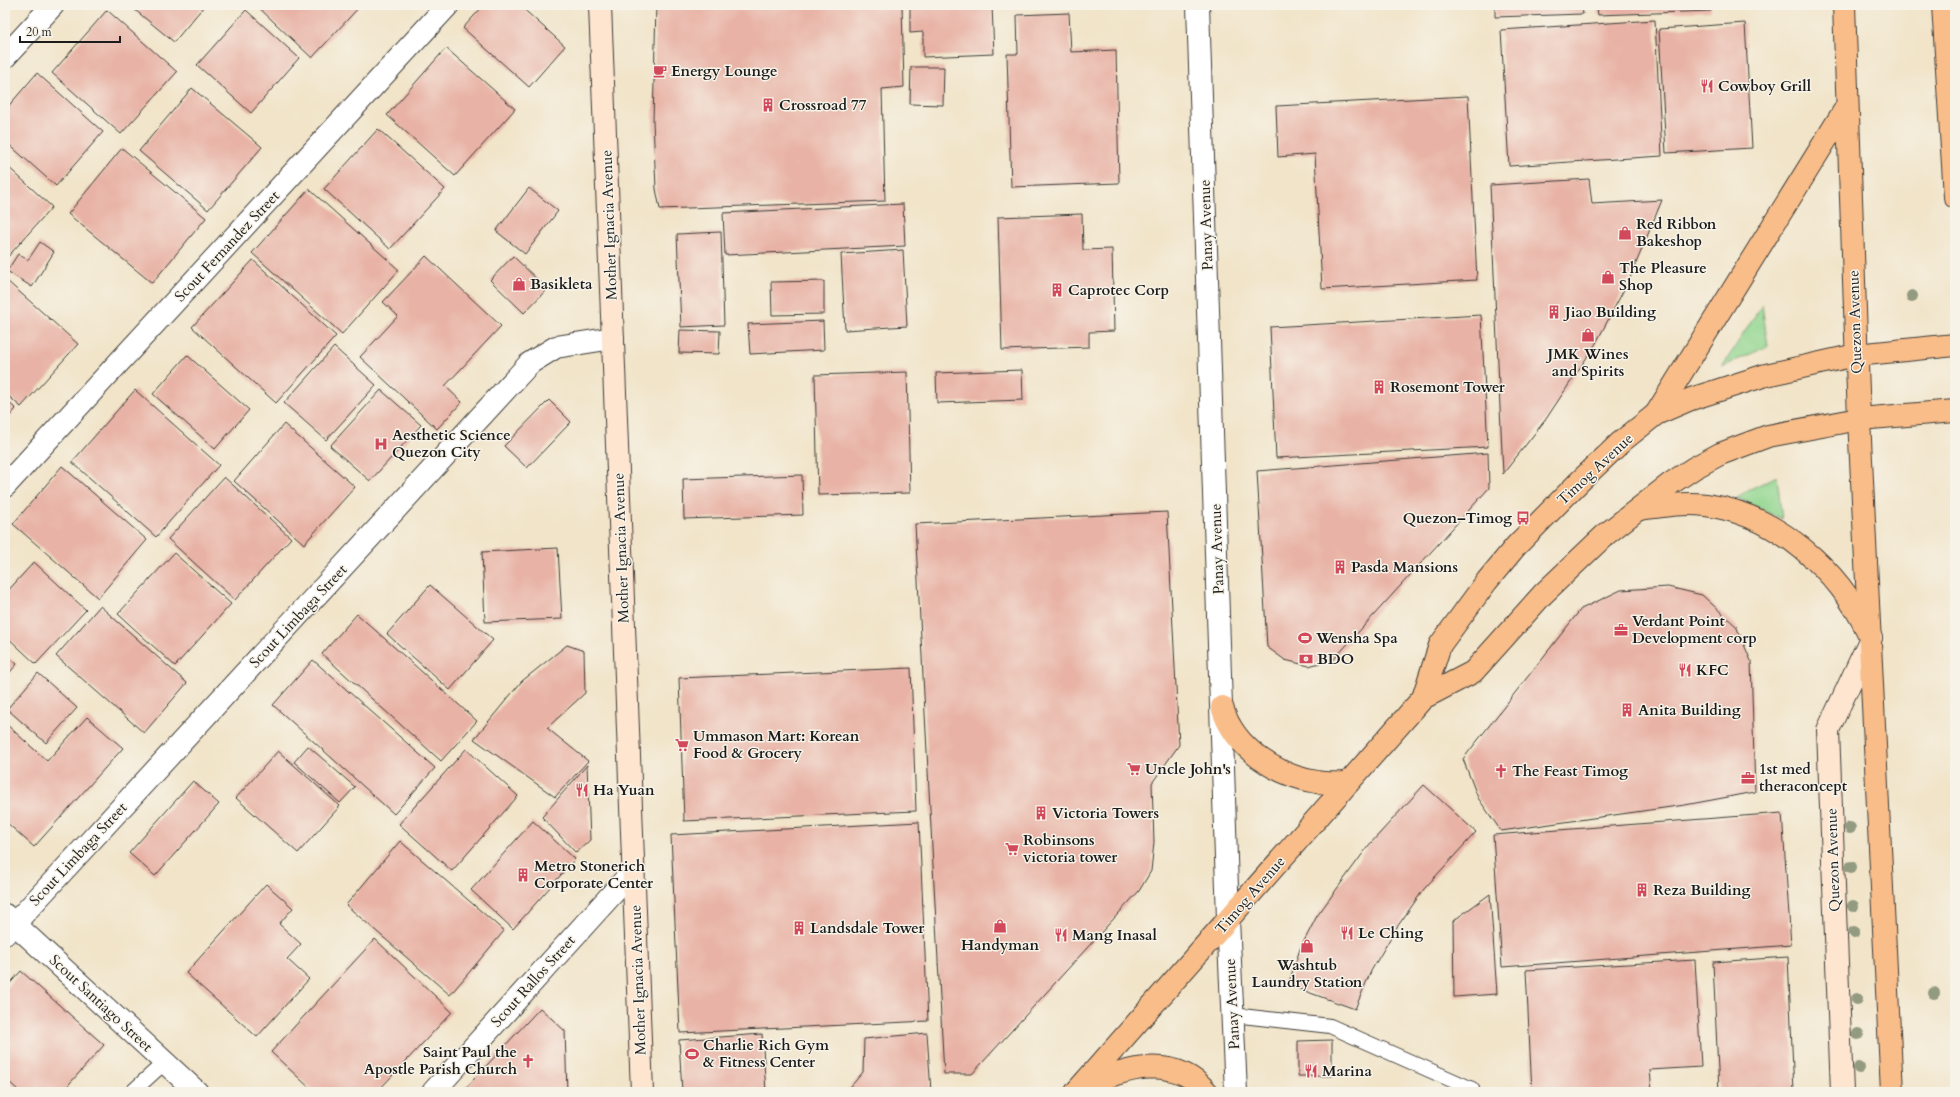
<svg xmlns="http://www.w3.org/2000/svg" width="1960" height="1097" font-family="Cardo,serif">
  <rect width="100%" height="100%" fill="#f7f3e8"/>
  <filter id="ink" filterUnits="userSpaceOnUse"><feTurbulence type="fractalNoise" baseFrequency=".025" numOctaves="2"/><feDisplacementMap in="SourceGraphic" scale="8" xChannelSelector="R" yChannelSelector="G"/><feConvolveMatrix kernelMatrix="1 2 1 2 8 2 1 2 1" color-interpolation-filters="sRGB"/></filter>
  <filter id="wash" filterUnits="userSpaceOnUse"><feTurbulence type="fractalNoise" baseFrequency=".012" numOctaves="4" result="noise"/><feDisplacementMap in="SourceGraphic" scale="16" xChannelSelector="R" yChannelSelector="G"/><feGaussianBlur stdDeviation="0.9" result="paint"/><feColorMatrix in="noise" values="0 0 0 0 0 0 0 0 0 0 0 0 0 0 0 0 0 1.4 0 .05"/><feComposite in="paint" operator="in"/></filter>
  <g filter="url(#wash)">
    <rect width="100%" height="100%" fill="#f1e4c9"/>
    <g fill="#90d58e" stroke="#567855">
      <polygon points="1762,305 1768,346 1722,367"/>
      <polygon points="1777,476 1782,519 1737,498 1746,491"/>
    </g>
    <g id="blocks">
      <g fill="#e8b3a6">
        <polygon points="129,5 205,5 174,42"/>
        <polygon points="256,5 361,5 312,58"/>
        <polygon points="484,5 519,5 565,46 529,87 463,28"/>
        <polygon points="656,5 902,5 904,87 882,89 885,201 660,209 656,189 653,121"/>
        <polygon points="910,5 992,5 994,54 923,57 923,32 910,33"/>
        <polygon points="1495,5 1711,5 1711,11 1598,15 1597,7 1582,7 1583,14 1495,17"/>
        <polygon points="107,10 177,72 121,134 52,73"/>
        <polygon points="246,10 299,58 251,113 197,65"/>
        <polygon points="1069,13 1071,52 1116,50 1119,183 1011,187 1007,54 1018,54 1017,15"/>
        <polygon points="1655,20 1662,156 1509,166 1501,30"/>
        <polygon points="1745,23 1752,148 1666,153 1659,29"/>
        <polygon points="446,48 515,109 455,176 387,115"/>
        <polygon points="911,67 944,67 943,105 910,104"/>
        <polygon points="37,73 103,132 56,186 5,141 5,110"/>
        <polygon points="192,88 262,147 208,210 139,151"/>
        <polygon points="1468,96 1477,280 1322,289 1315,154 1278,157 1276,106"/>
        <polygon points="378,129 445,189 390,249 324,189"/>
        <polygon points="122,148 206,218 152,283 68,214"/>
        <polygon points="5,164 52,207 5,260"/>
        <polygon points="1589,179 1592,204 1662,200 1630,278 1595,345 1546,419 1503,474 1490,185"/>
        <polygon points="529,188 558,211 525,254 496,231"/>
        <polygon points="309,189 399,270 342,334 252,253"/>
        <polygon points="903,204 905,246 725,255 723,213"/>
        <polygon points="1082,214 1083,250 1112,249 1114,331 1089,332 1089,347 1002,350 998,217"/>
        <polygon points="721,232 724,325 681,327 677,234"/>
        <polygon points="40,242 54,252 32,287 7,271 18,254 28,260"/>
        <polygon points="903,250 907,326 845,330 841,254"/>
        <polygon points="426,256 501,326 445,386 462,402 437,429 360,357 398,316 383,302"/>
        <polygon points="513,256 547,289 524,313 490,280"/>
        <polygon points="253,260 336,336 276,403 192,327"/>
        <polygon points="6,280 78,344 21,407 5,393"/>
        <polygon points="824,281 824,314 772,315 771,282"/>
        <polygon points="1481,315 1488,447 1276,458 1270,327"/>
        <polygon points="823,321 824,350 750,354 748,324"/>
        <polygon points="680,330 720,331 719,354 679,353"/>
        <polygon points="334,347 376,385 326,440 284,403"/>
        <polygon points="187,355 249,410 215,449 153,394"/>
        <polygon points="1022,370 1023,400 937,403 936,373"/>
        <polygon points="907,372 910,493 818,495 815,375"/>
        <polygon points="135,390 219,465 156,537 72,462"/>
        <polygon points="381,390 421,425 370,481 330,446"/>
        <polygon points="5,399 16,409 5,421"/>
        <polygon points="549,400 571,422 527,468 504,446"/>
        <polygon points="284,424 355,487 304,544 234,481"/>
        <polygon points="1488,453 1489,488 1334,659 1309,666 1285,660 1267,647 1257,471"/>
        <polygon points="62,466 147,540 98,598 13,524"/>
        <polygon points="802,475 803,515 684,519 683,479"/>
        <polygon points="224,477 291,538 235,600 168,539"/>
        <polygon points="1167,512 1179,745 1152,783 1154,842 1151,871 1139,891 972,1074 944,1074 915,524"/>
        <polygon points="558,548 562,619 485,622 482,552"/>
        <polygon points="174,553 231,604 175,666 118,614"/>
        <polygon points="34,562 86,610 36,664 5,635 5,594"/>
        <polygon points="430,585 493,640 450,690 387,634"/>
        <polygon points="1668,587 1702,595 1736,626 1751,661 1755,792 1685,805 1501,831 1478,798 1463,759 1581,609 1621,590"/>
        <polygon points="100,606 187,683 144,733 56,656"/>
        <polygon points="357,614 477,721 441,761 322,654"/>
        <polygon points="567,645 584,651 585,693 547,728 588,761 555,797 474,739 522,681"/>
        <polygon points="5,654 17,664 5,678"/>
        <polygon points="313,660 435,768 394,814 273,705"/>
        <polygon points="911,668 916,811 684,821 679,678"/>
        <polygon points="38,673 77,708 46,743 7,709"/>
        <polygon points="87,717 123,748 34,847 5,821 5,723 47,761"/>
        <polygon points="308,746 355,787 340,803 294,762"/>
        <polygon points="466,749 518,796 452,871 399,824"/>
        <polygon points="278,751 340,806 298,853 236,798"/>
        <polygon points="587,765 590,840 576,853 542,817"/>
        <polygon points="193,781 219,804 155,876 129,853"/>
        <polygon points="1424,785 1476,832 1424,889 1397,927 1371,971 1355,1009 1288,985 1300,949 1317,916 1369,845"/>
        <polygon points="1782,813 1791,945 1502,967 1493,835"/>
        <polygon points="533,821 575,859 513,929 471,890"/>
        <polygon points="919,822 928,1021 680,1033 671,835"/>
        <polygon points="400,841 504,931 450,995 346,905"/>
        <polygon points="266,884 293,908 279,924 301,944 287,959 309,979 257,1037 186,973"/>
        <polygon points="1490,894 1497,994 1454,997 1453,921"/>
        <polygon points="375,939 452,1012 377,1092 314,1092 271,1052"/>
        <polygon points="1788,957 1794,1092 1719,1092 1713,962"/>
        <polygon points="1695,960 1701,1067 1650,1070 1652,1092 1532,1092 1526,970"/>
        <polygon points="21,971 104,1045 62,1092 20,1092 5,1078 5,989"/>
        <polygon points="540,1008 565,1031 567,1092 462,1092"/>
        <polygon points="927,1033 931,1092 846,1092 863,1072 864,1039"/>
        <polygon points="762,1034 766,1092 682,1092 679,1040"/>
        <polygon points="1332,1040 1332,1076 1298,1076 1298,1041"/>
      </g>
    </g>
  </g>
  <g filter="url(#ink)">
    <use href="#blocks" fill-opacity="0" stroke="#3c3a36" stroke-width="1"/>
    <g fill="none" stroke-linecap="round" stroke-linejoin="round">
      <g stroke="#3c3a36" stroke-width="16">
        <g id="lane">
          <polyline points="1233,1015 1330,1026 1472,1089"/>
          <polyline points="132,1092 165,1062"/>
        </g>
      </g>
      <g stroke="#3c3a36" stroke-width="24">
        <g id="street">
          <polyline points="1198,5 1228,919 1236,1092"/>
          <polyline points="5,57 53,5"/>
          <polyline points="5,486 448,5"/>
          <polyline points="5,915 197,1092"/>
          <polyline points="5,934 530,363 556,347 613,338"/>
          <polyline points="433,1092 633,871"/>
        </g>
      </g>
      <g stroke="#3c3a36" stroke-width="24">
        <g id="secondary">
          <polyline points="600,5 642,1092"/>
          <polyline points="1842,1092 1828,730 1871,638"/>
        </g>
      </g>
      <g stroke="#3c3a36" stroke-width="24">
        <g id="primary">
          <polyline points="1844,5 1859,419 1892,1092"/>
          <polyline points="1943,5 1955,197"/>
          <polyline points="1656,414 1847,106"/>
          <path d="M1639,509C1661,506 1683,502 1706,505C1776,514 1839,570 1868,632"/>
          <polyline points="1423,698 1440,645 1487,581 1516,546 1579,482 1621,442 1656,414 1691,399 1766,375 1856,355 1955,345"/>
          <path d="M1222,707C1234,748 1277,776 1317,782C1327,784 1338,783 1348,783"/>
          <path d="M1084,1086C1124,1069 1173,1052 1207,1092"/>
          <polyline points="1076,1092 1423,698 1473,672 1543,594 1605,535 1670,484 1694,468 1720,454 1768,436 1859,419 1955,411"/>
        </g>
      </g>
      <use href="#lane" stroke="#fff" stroke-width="14"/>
      <use href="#street" stroke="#fff" stroke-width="22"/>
      <use href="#secondary" stroke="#fde5d0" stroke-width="22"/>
      <use href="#primary" stroke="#f9bd89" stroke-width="22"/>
    </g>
    <g fill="#929a80">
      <circle cx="1912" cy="296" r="6"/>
      <circle cx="1850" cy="828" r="6"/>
      <circle cx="1851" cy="867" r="6"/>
      <circle cx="1853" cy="906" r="6"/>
      <circle cx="1854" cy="932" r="6"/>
      <circle cx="1934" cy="993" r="6"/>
      <circle cx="1857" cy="999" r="6"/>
      <circle cx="1858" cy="1034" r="6"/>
      <circle cx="1859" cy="1068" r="6"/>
    </g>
  </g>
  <defs>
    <g id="cafe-bare" transform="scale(1.08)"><path d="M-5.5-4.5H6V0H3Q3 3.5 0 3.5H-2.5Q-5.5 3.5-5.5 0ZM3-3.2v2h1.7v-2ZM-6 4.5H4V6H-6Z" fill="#d1495b" stroke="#f7f3e8" stroke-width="2.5" paint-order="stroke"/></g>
    <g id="restaurant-bare" transform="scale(1.08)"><path d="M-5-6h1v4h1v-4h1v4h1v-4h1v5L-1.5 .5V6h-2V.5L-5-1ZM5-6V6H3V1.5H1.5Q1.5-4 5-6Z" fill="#d1495b" stroke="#f7f3e8" stroke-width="2.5" paint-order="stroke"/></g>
    <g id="building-bare" transform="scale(1.08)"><path d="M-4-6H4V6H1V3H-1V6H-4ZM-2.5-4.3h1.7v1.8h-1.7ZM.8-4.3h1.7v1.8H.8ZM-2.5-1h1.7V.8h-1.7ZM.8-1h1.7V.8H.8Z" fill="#d1495b" stroke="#f7f3e8" stroke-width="2.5" paint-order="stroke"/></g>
    <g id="shop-bare" transform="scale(1.08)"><path d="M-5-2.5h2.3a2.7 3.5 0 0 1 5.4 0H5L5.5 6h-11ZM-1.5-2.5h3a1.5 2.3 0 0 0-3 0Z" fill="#d1495b" stroke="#f7f3e8" stroke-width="2.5" paint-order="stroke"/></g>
    <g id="hospital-bare" transform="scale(1.08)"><path d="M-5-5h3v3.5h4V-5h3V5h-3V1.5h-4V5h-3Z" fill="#d1495b" stroke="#f7f3e8" stroke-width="2.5" paint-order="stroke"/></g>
    <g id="bus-bare" transform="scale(1.08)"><path d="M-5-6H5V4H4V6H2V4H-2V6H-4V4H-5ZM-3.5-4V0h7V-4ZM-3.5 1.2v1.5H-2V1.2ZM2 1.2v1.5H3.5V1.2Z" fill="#d1495b" stroke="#f7f3e8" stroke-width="2.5" paint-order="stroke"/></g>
    <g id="office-bare" transform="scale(1.08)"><path d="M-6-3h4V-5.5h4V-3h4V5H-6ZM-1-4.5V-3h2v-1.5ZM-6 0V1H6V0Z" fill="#d1495b" stroke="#f7f3e8" stroke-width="2.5" paint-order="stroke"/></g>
    <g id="stadium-bare" transform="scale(1.08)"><path d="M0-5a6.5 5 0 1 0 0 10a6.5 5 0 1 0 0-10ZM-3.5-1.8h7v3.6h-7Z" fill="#d1495b" stroke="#f7f3e8" stroke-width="2.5" paint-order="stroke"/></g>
    <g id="bank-bare" transform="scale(1.08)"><path d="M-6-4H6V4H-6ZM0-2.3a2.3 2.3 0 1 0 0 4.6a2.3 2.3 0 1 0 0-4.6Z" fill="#d1495b" stroke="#f7f3e8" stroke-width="2.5" paint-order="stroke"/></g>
    <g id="supermarket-bare" transform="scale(1.08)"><path d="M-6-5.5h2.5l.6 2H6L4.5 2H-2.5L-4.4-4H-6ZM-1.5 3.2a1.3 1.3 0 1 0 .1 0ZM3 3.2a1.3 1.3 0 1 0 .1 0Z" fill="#d1495b" stroke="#f7f3e8" stroke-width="2.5" paint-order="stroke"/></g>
    <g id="church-bare" transform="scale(1.08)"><path d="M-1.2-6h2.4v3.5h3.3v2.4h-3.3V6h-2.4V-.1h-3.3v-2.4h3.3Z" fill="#d1495b" stroke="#f7f3e8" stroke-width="2.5" paint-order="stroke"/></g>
  </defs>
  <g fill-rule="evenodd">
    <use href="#cafe-bare" x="660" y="71"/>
    <use href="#restaurant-bare" x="1707" y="86"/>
    <use href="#building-bare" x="768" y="105"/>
    <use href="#shop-bare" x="1625" y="233"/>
    <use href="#shop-bare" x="1608" y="277"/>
    <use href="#shop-bare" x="519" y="284"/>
    <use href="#building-bare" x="1057" y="290"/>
    <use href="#building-bare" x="1554" y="312"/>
    <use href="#shop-bare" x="1588" y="335"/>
    <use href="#building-bare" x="1379" y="387"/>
    <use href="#hospital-bare" x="381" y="444"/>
    <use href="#bus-bare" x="1523" y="518"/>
    <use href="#building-bare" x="1340" y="567"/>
    <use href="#office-bare" x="1621" y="630"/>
    <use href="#stadium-bare" x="1305" y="638"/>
    <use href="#bank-bare" x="1306" y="659"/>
    <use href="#restaurant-bare" x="1685" y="670"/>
    <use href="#building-bare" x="1627" y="710"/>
    <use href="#supermarket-bare" x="682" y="745"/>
    <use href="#supermarket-bare" x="1134" y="769"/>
    <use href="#church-bare" x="1501" y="771"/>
    <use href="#office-bare" x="1748" y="778"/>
    <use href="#restaurant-bare" x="582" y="790"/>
    <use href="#building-bare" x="1041" y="813"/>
    <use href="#supermarket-bare" x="1012" y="849"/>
    <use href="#building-bare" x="523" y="875"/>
    <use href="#building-bare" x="1642" y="890"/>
    <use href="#shop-bare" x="1000" y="926"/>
    <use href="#building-bare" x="799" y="928"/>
    <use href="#restaurant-bare" x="1347" y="933"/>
    <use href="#restaurant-bare" x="1061" y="935"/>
    <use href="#shop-bare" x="1307" y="946"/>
    <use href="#stadium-bare" x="692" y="1054"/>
    <use href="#church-bare" x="528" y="1061"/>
    <use href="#restaurant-bare" x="1311" y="1071"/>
  </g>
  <g text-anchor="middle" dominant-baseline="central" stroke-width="3" stroke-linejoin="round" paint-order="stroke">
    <g font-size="15" font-weight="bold" fill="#1c1c1c" stroke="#f7f3e8" text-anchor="start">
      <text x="671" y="71">Energy Lounge</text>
      <text x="1718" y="86">Cowboy Grill</text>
      <text x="779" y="105">Crossroad 77</text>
      <text x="1636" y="224">Red Ribbon<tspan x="1636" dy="17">Bakeshop</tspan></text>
      <text x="1619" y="268">The Pleasure<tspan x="1619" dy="17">Shop</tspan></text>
      <text x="530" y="284">Basikleta</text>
      <text x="1068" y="290">Caprotec Corp</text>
      <text x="1565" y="312">Jiao Building</text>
      <text x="1588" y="354" text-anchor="middle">JMK Wines<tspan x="1588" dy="17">and Spirits</tspan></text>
      <text x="1390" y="387">Rosemont Tower</text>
      <text x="392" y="435">Aesthetic Science<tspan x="392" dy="17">Quezon City</tspan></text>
      <text x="1512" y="518" text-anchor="end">Quezon–Timog</text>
      <text x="1351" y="567">Pasda Mansions</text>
      <text x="1632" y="621">Verdant Point<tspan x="1632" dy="17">Development corp</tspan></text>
      <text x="1316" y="638">Wensha Spa</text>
      <text x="1317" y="659">BDO</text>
      <text x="1696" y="670">KFC</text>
      <text x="1638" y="710">Anita Building</text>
      <text x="693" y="736">Ummason Mart: Korean<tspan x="693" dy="17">Food &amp; Grocery</tspan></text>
      <text x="1145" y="769">Uncle John's</text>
      <text x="1759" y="769">1st med<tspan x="1759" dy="17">theraconcept</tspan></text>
      <text x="1512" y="771">The Feast Timog</text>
      <text x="593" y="790">Ha Yuan</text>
      <text x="1052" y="813">Victoria Towers</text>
      <text x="1023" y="840">Robinsons<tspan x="1023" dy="17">victoria tower</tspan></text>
      <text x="534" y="866">Metro Stonerich<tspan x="534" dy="17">Corporate Center</tspan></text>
      <text x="1653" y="890">Reza Building</text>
      <text x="810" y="928">Landsdale Tower</text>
      <text x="1358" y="933">Le Ching</text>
      <text x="1072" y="935">Mang Inasal</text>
      <text x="1000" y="945" text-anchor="middle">Handyman</text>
      <text x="1307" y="965" text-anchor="middle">Washtub<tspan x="1307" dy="17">Laundry Station</tspan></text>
      <text x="703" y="1045">Charlie Rich Gym<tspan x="703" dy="17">&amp; Fitness Center</tspan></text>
      <text x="517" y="1052" text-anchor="end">Saint Paul the<tspan x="517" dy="17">Apostle Parish Church</tspan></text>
      <text x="1322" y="1071">Marina</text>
    </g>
    <g font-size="15" fill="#1c1c1c" stroke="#f7f3e8">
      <text transform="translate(609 225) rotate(-92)">Mother Ignacia Avenue</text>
      <text transform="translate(1206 225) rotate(-92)">Panay Avenue</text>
      <text transform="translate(227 246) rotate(-47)">Scout Fernandez Street</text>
      <text transform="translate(1855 322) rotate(-92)">Quezon Avenue</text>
      <text transform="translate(1595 469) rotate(-43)">Timog Avenue</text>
      <text transform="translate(621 548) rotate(-92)">Mother Ignacia Avenue</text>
      <text transform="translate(1217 549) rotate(-92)">Panay Avenue</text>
      <text transform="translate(298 616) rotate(-47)">Scout Limbaga Street</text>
      <text transform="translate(78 854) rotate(-47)">Scout Limbaga Street</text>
      <text transform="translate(1833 860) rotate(-92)">Quezon Avenue</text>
      <text transform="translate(1250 895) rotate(-49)">Timog Avenue</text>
      <text transform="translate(638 980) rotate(-92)">Mother Ignacia Avenue</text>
      <text transform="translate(533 981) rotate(-48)">Scout Rallos Street</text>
      <text transform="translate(101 1003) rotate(43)">Scout Santiago Street</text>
      <text transform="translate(1232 1004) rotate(-93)">Panay Avenue</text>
    </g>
  </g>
  <rect width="1960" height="1097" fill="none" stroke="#f7f3e8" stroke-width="20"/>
  <path d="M20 36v6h100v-6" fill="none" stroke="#1c1c1c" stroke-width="2"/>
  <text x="26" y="36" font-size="12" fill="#1c1c1c" stroke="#f7f3e8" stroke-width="3" paint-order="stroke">20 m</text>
</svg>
